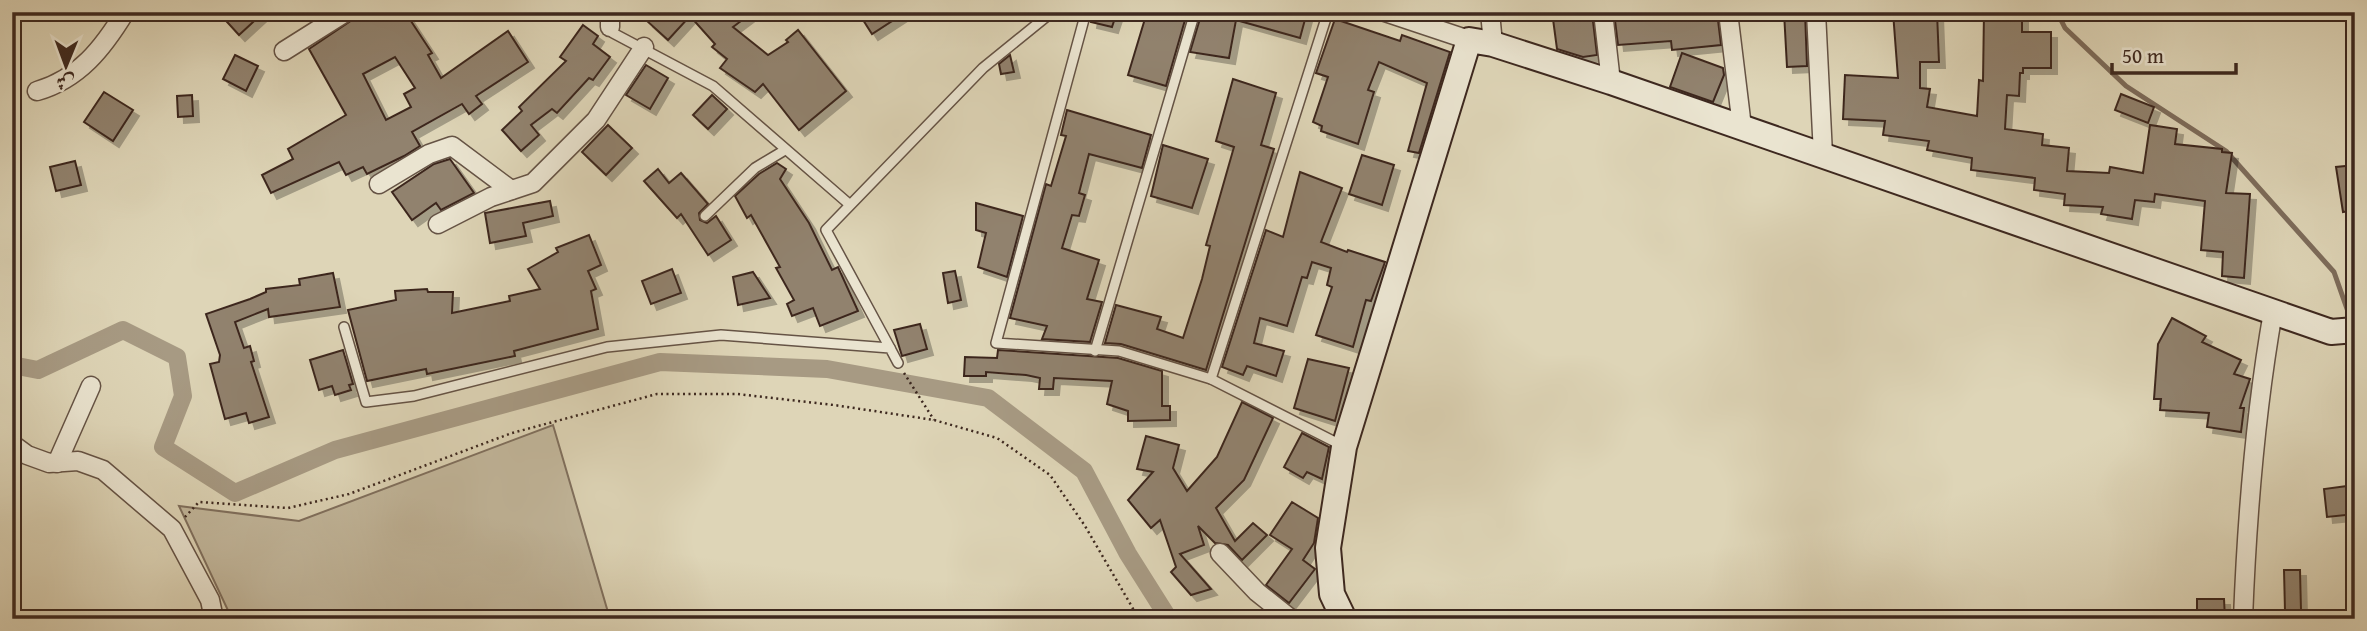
<svg xmlns="http://www.w3.org/2000/svg" width="2367" height="631" font-family="'Gentium Book Plus',Amiri,serif">
  <defs>
    <filter id="shadow"><feDropShadow dx="6" dy="6" stdDeviation="0" flood-color="#0004"/></filter>
  </defs>
  <rect width="100%" height="100%" fill="#ded5b7"/>
  <filter id="stains"><feTurbulence type="fractalNoise" baseFrequency=".00286" numOctaves="4"/><feColorMatrix values="0 0 0 0 .2 0 0 0 0 .09 0 0 0 0 .02 0 0 0 .5 -.17"/></filter>
  <radialGradient id="worn" r=".72"><stop offset=".6" stop-color="#630" stop-opacity="0"/><stop offset="1" stop-color="#630" stop-opacity=".3"/></radialGradient>
  <polygon fill="#c3b89d" stroke="#80705e" stroke-width="2" points="553,425 610,619 232,619 179,506 299,521"/>
  <g fill="none" stroke-linecap="round" stroke-linejoin="round">
    <polyline stroke="#7d6c5b" stroke-width="5" points="2057,12 2065,28 2126,86 2226,151 2334,272 2352,323"/>
    <polyline stroke="#a79a83" stroke-width="18" points="12,365 38,370 123,330 177,357 183,396 163,447 235,493 335,450 660,362 827,369 988,398 1084,471 1128,554 1169,619"/>
  </g>
  <g fill="#91826e" stroke="#3d281f" stroke-width="2" fill-rule="evenodd" filter="url(#shadow)">
    <polygon points="218,12 264,12 239,35"/>
    <path d="M364,12H405L432,53L428,55L441,78L508,31L528,62L476,96L482,104L469,114L462,104L412,132L420,146L404,156L367,174L363,167L346,175L339,162L271,193L262,175L293,159L288,149L346,115L309,49ZM395,57L415,88L404,94L411,107L386,120L363,74Z"/>
    <polygon points="654,12 753,12 733,27 768,55 788,42 786,40 798,30 846,91 799,130 763,84 755,92 720,68 727,59 712,47 715,44 690,16 668,40 647,21"/>
    <polygon points="858,12 906,12 872,34"/>
    <polygon points="1093,12 1117,12 1112,27 1091,22"/>
    <polygon points="1147,12 1187,13 1166,86 1128,75"/>
    <polygon points="1202,12 1307,12 1300,38 1236,20 1229,58 1190,52"/>
    <polygon points="1614,12 1717,12 1721,45 1672,50 1671,41 1618,45"/>
    <polygon points="1784,12 1805,12 1807,66 1787,67"/>
    <polygon points="1893,12 1937,12 1939,62 1920,62 1920,88 1930,89 1927,107 1977,116 1979,80 1983,81 1984,12 2022,15 2022,32 2051,32 2051,68 2023,68 2023,73 2020,73 2019,96 2007,95 2005,129 2043,134 2042,145 2069,148 2067,171 2109,173 2110,167 2143,173 2150,125 2177,129 2175,144 2222,149 2222,152 2232,153 2226,193 2250,194 2244,278 2222,276 2223,252 2201,250 2205,201 2155,194 2154,202 2135,200 2132,219 2101,214 2103,207 2064,205 2065,194 2034,190 2035,178 1971,170 1972,158 1927,150 1929,141 1883,135 1885,121 1843,119 1845,75 1898,78"/>
    <polygon points="1592,13 1597,55 1583,57 1557,49 1553,19"/>
    <polygon points="1335,19 1400,41 1402,35 1450,52 1419,153 1408,151 1427,83 1379,62 1368,90 1374,92 1358,144 1321,131 1322,126 1313,122 1328,77 1316,73"/>
    <polygon points="583,25 598,36 593,44 610,57 593,80 589,78 557,113 552,109 531,125 539,135 521,151 502,130 522,111 519,107 566,61 560,57"/>
    <polygon points="1682,53 1723,68 1724,75 1713,102 1670,87"/>
    <polygon points="235,55 258,66 246,91 223,79"/>
    <polygon points="1010,55 1014,72 1001,74 999,64"/>
    <polygon points="646,65 668,78 650,109 626,95"/>
    <polygon points="1233,79 1276,93 1261,145 1274,149 1206,370 1121,344 1105,343 1116,305 1161,317 1157,329 1183,338 1202,279 1210,246 1206,245 1234,147 1216,141"/>
    <polygon points="104,92 133,110 113,141 84,122"/>
    <polygon points="2121,94 2154,107 2148,123 2115,110"/>
    <polygon points="192,95 193,116 178,117 177,96"/>
    <polygon points="712,95 727,109 708,129 693,115"/>
    <polygon points="1067,110 1151,135 1142,168 1089,154 1079,193 1085,195 1079,216 1072,215 1062,248 1099,260 1087,299 1102,302 1090,342 1042,339 1047,326 1010,318 1046,184 1051,186 1066,136 1061,135"/>
    <polygon points="608,125 632,148 606,175 582,152"/>
    <polygon points="1163,145 1208,159 1192,208 1151,196"/>
    <polygon points="1362,155 1394,165 1382,205 1349,194"/>
    <polygon points="450,159 474,193 441,210 436,203 412,220 392,192 434,164"/>
    <polygon points="75,161 81,185 56,191 50,167"/>
    <polygon points="777,163 786,169 780,179 809,223 832,270 838,267 858,311 820,326 813,308 792,316 787,304 794,300 776,268 780,267 751,215 747,218 735,196 759,174"/>
    <polygon points="2355,165 2355,210 2343,212 2336,167"/>
    <polygon points="658,169 669,183 681,173 708,204 699,213 700,220 707,223 716,216 731,240 708,255 681,214 677,218 644,181"/>
    <polygon points="1300,172 1342,188 1321,242 1347,252 1348,250 1385,262 1371,301 1366,300 1353,347 1316,335 1332,287 1327,285 1331,268 1312,262 1307,278 1302,277 1287,326 1260,318 1254,343 1284,351 1276,376 1247,366 1243,375 1222,367 1266,230 1283,237"/>
    <polygon points="550,201 553,216 523,223 526,236 490,243 485,213"/>
    <polygon points="976,203 1023,216 1007,277 978,267 986,233 976,230"/>
    <polygon points="589,235 601,265 588,271 596,289 591,291 598,329 514,351 515,356 427,374 426,369 367,381 348,310 396,300 395,291 427,289 428,292 453,292 452,313 510,301 509,296 540,289 528,269 558,252 556,248"/>
    <polygon points="672,269 681,293 651,304 642,281"/>
    <polygon points="955,271 961,300 948,303 943,273"/>
    <polygon points="753,272 770,298 738,305 733,277"/>
    <polygon points="333,273 340,307 269,317 268,309 235,322 244,348 250,346 254,361 251,362 269,417 249,423 246,413 225,419 210,364 219,362 220,355 206,314 250,299 266,292 266,289 300,285 299,279"/>
    <polygon points="2172,318 2206,336 2202,342 2241,360 2234,374 2250,379 2240,408 2244,408 2241,432 2207,427 2209,413 2160,410 2161,399 2154,399 2158,344"/>
    <polygon points="920,324 927,349 902,356 894,330"/>
    <polygon points="343,350 353,384 349,385 351,390 335,395 332,386 319,390 310,360"/>
    <polygon points="998,350 1118,358 1162,371 1162,406 1170,406 1170,420 1128,421 1128,411 1107,404 1112,381 1054,378 1053,389 1039,389 1040,378 1026,375 986,372 986,376 964,376 965,357 997,358"/>
    <polygon points="1308,359 1349,368 1335,421 1294,408"/>
    <polygon points="1242,402 1273,418 1244,480 1216,508 1235,541 1253,523 1267,535 1242,560 1228,545 1215,543 1198,526 1204,545 1180,554 1211,589 1191,595 1171,572 1176,567 1160,520 1151,528 1128,500 1153,472 1137,469 1146,436 1179,445 1173,468 1187,491 1217,457"/>
    <polygon points="1302,433 1329,447 1322,479 1307,472 1303,478 1284,467"/>
    <polygon points="2355,485 2355,514 2327,517 2324,489"/>
    <polygon points="1292,502 1318,518 1314,543 1303,560 1315,569 1289,603 1266,585 1292,549 1270,535"/>
    <polygon points="2284,570 2300,570 2301,610 2285,611"/>
    <polygon points="2197,599 2224,599 2225,619 2197,619"/>
  </g>
  <g fill="none" stroke-linecap="round" stroke-linejoin="round">
    <g stroke="#655345" stroke-width="12">
      <g id="lane">
        <polyline points="1086,12 996,343 1119,351 1211,379 1343,446"/>
        <polyline points="610,27 613,33 713,86 849,204"/>
        <polyline points="705,216 755,168 785,150"/>
        <polyline points="344,327 366,402 414,396 607,347 721,335 890,348 898,363"/>
        <polyline points="890,348 826,230 983,68 1052,12"/>
        <polyline points="1095,351 1195,12"/>
        <polyline points="1211,379 1328,12"/>
      </g>
    </g>
    <g stroke="#655345" stroke-width="21">
      <g id="street">
        <polyline points="1385,12 1469,40"/>
        <polyline points="1490,12 1493,44"/>
        <polyline points="1603,12 1611,82"/>
        <polyline points="1728,12 1742,127"/>
        <polyline points="1816,12 1823,155"/>
        <polyline points="610,27 610,12"/>
        <polyline points="284,51 346,12"/>
        <path d="M37,91C79,79 103,48 125,12"/>
        <polyline points="379,184 429,154 452,146 511,190"/>
        <polyline points="438,224 491,197 533,183 596,120 644,47"/>
        <polyline points="12,444 27,455 49,463 78,461 103,470 172,529 210,600 214,619"/>
        <polyline points="57,463 91,386"/>
        <polyline points="1220,553 1257,592 1291,619"/>
        <path d="M2243,619C2247,515 2255,414 2273,312"/>
      </g>
    </g>
    <g stroke="#3d281f" stroke-width="28">
      <polyline id="secondary" points="1344,619 1332,594 1328,548 1344,447 1469,40 1493,44 1611,82 2331,332 2355,330"/>
    </g>
    <g stroke="#3d281f" stroke-width="2.5" stroke-dasharray="2 3.5" stroke-linecap="butt">
      <polyline points="904,373 934,420"/>
      <polyline points="185,517 199,502 288,508 349,494 512,433 657,394 737,394 834,405 934,420 997,438 1050,475 1085,526 1139,619"/>
    </g>
    <use href="#lane" stroke="#eae4d0" stroke-width="9"/>
    <use href="#street" stroke="#eae4d0" stroke-width="18"/>
    <use href="#secondary" stroke="#eae4d0" stroke-width="24"/>
  </g>
  <rect width="2367" height="631" fill="none" stroke="#ded5b7" stroke-width="42"/>
  <rect x="14" y="14" width="2339" height="603" fill="none" stroke="#3d281f" stroke-width="3.5"/>
  <rect x="21" y="21" width="2325" height="589" fill="none" stroke="#3d281f" stroke-width="2"/>
  <g transform="translate(66 66) rotate(181)" stroke="#eae4d0" stroke-width="5" paint-order="stroke">
  <path d="M0-5L12 26L0 18L-12 26Z" fill="#3d281f"/>
  <text y="-10" font-size="19" font-weight="bold" text-anchor="middle" fill="#3d281f">ش</text>
  </g>
  <path d="M2112 63v10h124v-10" fill="none" stroke="#3d281f" stroke-width="3.5"/>
  <text x="2122" y="63" font-size="21" fill="#3d281f" stroke="#eae4d0" stroke-width="5" paint-order="stroke">50 m</text>
  <rect width="100%" height="100%" filter="url(#stains)"/>
  <rect width="100%" height="100%" fill="url(#worn)"/>
</svg>
